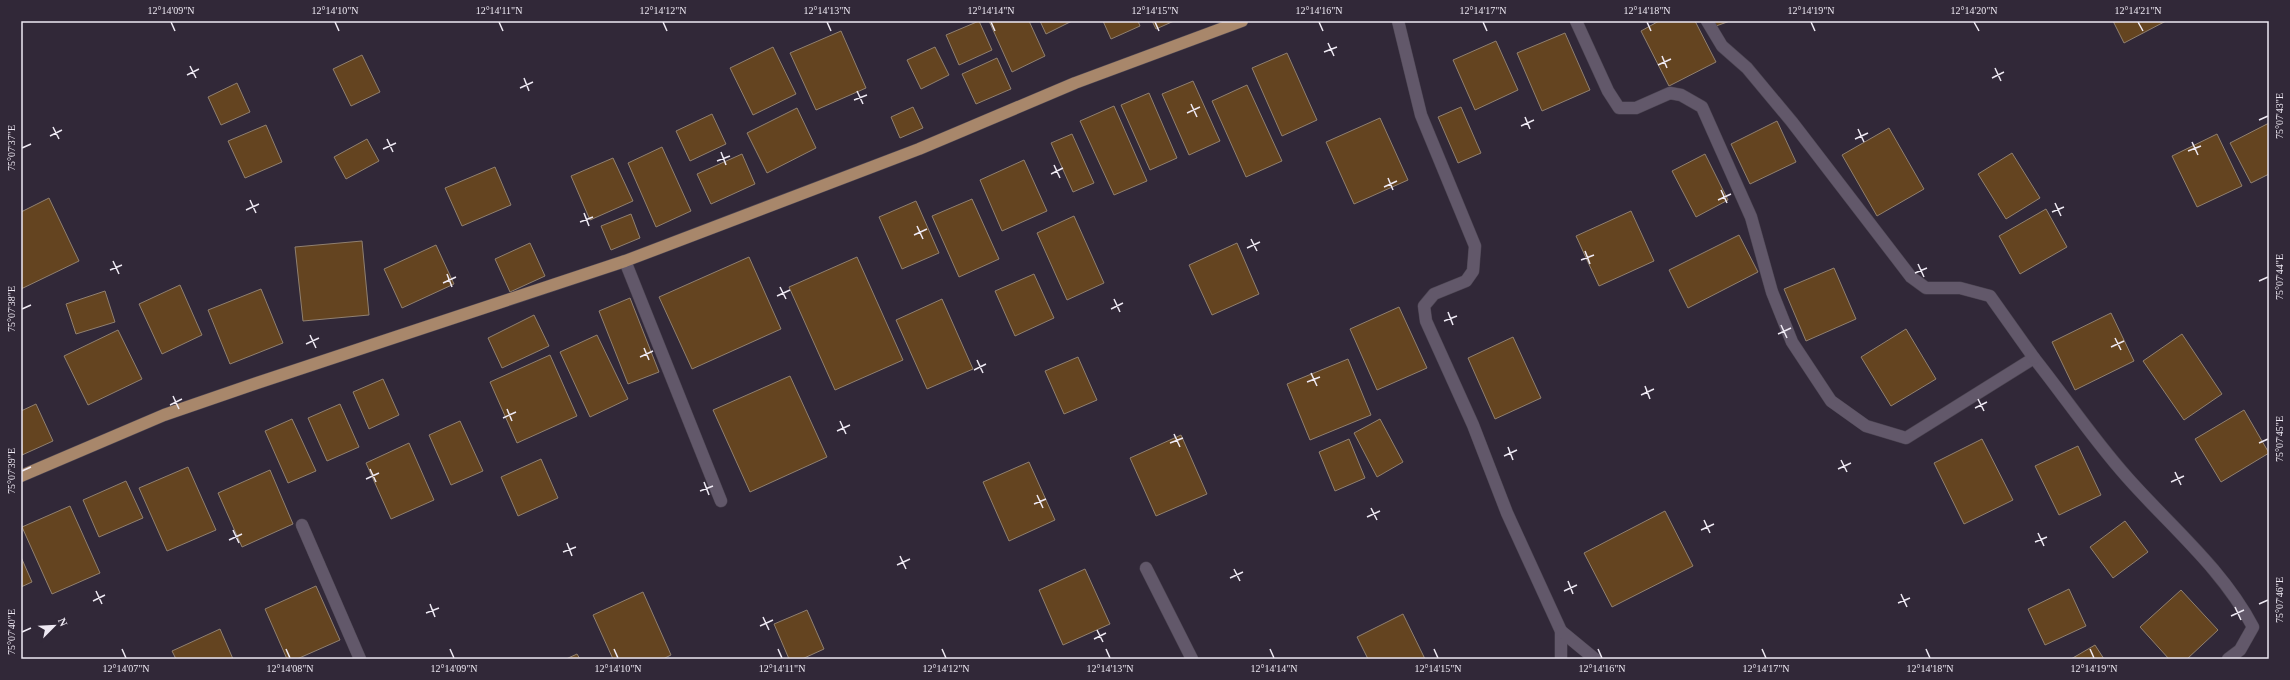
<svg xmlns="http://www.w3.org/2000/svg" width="2290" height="680" font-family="'Times New Roman',serif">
  <rect width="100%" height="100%" fill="#312838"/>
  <g fill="#644420" stroke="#908070">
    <polygon points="979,21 992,50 959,65 946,35"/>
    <polygon points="989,21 1029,21 1045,56 1012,72"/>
    <polygon points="1040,21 1072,21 1046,34"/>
    <polygon points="1103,21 1138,21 1140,26 1111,39"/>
    <polygon points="1152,21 1174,21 1156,29"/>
    <polygon points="1659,21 1695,21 1716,62 1669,86 1641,31"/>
    <polygon points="1714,21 1730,21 1716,26"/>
    <polygon points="2113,21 2166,21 2124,43"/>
    <polygon points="841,31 866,88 816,110 790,53"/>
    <polygon points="1565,33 1590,90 1542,111 1517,53"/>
    <polygon points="1496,41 1518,90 1475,110 1453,60"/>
    <polygon points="773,47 796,94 753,115 730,68"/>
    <polygon points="935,47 949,75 921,89 907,60"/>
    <polygon points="1287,53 1317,120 1282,136 1252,68"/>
    <polygon points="362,55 380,92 351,106 333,69"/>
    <polygon points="997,58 1011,89 976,104 962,74"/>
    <polygon points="1193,81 1220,141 1189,155 1162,94"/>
    <polygon points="237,83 250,112 221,125 208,97"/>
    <polygon points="1247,85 1282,161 1246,177 1212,101"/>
    <polygon points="1149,93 1177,158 1150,170 1121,105"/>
    <polygon points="1114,106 1147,181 1114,195 1080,121"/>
    <polygon points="913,107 923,128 900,138 891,117"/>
    <polygon points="1461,107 1481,153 1458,163 1438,117"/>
    <polygon points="797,108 816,148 767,173 747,133"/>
    <polygon points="712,114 726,144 690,161 676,131"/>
    <polygon points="1380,118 1408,180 1354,204 1326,142"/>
    <polygon points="1777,121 1796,162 1750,184 1731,144"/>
    <polygon points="2269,123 2269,174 2251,183 2230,143"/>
    <polygon points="266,125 282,162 245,178 228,141"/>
    <polygon points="1889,128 1924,189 1877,216 1842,155"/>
    <polygon points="1072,134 1094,183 1073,192 1051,143"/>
    <polygon points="2217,134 2242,186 2197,207 2172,156"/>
    <polygon points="367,139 379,161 346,179 334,157"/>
    <polygon points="662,147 691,211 656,227 628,163"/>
    <polygon points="2012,153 2040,198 2006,219 1978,174"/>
    <polygon points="742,154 755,184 711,204 697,174"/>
    <polygon points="1705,154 1728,200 1696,217 1672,171"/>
    <polygon points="613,158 633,201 590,220 571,176"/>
    <polygon points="1024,160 1047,211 1002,231 980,180"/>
    <polygon points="495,167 511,205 462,226 445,188"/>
    <polygon points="49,198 79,261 21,289 21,212"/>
    <polygon points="972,199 999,259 959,277 932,216"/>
    <polygon points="916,201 939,253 902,269 879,217"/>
    <polygon points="2046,209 2067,247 2020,274 1999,236"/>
    <polygon points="1631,211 1654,261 1599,286 1576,236"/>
    <polygon points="631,214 640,238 611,250 601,226"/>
    <polygon points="1074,216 1104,283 1067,300 1037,233"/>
    <polygon points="1739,235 1758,272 1688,308 1669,270"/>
    <polygon points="362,241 369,315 303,321 295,247"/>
    <polygon points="530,243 545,276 510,292 495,259"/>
    <polygon points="1237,243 1259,294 1212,315 1189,265"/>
    <polygon points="436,245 454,284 402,308 384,269"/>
    <polygon points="749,257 781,329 692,369 659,297"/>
    <polygon points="857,257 903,360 835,390 789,287"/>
    <polygon points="1834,268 1856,319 1806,341 1784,289"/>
    <polygon points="1034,274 1054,318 1015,336 995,291"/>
    <polygon points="180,285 202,335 162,354 139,304"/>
    <polygon points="261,289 283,343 230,364 208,310"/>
    <polygon points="105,291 115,322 76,334 66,304"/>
    <polygon points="630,298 659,372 628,384 599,311"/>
    <polygon points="942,299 973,369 927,389 896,320"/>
    <polygon points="1399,307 1427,368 1377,390 1350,329"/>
    <polygon points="2111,313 2134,361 2075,390 2052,342"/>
    <polygon points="534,315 549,346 502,368 488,338"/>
    <polygon points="1906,329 1936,379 1891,406 1861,357"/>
    <polygon points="118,330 142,379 88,405 64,356"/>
    <polygon points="2182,334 2222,394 2184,420 2143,361"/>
    <polygon points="597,335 628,399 590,417 560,352"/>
    <polygon points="1513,337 1541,398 1495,419 1468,358"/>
    <polygon points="550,355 577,416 517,443 490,382"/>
    <polygon points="1078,357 1097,400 1064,414 1045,371"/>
    <polygon points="1348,359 1371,415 1310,440 1287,384"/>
    <polygon points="790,376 827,457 750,492 713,410"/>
    <polygon points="383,379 399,415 369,429 353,392"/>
    <polygon points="36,404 53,441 22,455 21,411"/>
    <polygon points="340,404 359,447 327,461 308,418"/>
    <polygon points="2244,410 2269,453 2221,482 2195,439"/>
    <polygon points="292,419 316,471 288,483 265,431"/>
    <polygon points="1380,419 1403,462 1377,477 1354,433"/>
    <polygon points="460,421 483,471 451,485 429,435"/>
    <polygon points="1181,435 1207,494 1156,516 1130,458"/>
    <polygon points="1349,439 1365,478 1335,491 1319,452"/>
    <polygon points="1982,439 2013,500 1964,524 1934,463"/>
    <polygon points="409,443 434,500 391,519 366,463"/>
    <polygon points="2078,446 2101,495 2059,515 2035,466"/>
    <polygon points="541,459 558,498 518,516 501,477"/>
    <polygon points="1029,462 1055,520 1009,541 983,482"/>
    <polygon points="188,467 216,530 167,551 139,488"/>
    <polygon points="270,470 293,524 242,547 218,493"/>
    <polygon points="126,481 143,518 99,537 83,500"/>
    <polygon points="70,506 100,573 52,594 22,527"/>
    <polygon points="1665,511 1693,566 1612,607 1584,553"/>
    <polygon points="2125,521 2148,552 2113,578 2090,547"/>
    <polygon points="21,557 32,582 21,587"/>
    <polygon points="1085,569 1110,624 1063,645 1039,590"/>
    <polygon points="316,586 340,640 297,659 287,659 265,609"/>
    <polygon points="2069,589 2086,626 2045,645 2028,609"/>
    <polygon points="2181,590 2218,630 2187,659 2169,659 2140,627"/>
    <polygon points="643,592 671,655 663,659 613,659 593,615"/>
    <polygon points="807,610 824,649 802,659 789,659 774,624"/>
    <polygon points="1403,614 1425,659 1368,659 1357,637"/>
    <polygon points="220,629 233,659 176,659 172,651"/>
    <polygon points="2095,645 2104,659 2071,659"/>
    <polygon points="577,654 580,659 566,659"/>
  </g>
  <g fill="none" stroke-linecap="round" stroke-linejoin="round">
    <g stroke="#4c4552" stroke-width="13">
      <g id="minor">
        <polyline points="1398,21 1421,115 1475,246 1473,271 1466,281 1434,294 1424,306 1426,321 1473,425 1507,513 1561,631 1561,659"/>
        <path d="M1576,21L1608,91L1619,108H1636L1670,93L1681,95L1702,107L1751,217L1772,292L1792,342L1831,401L1866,426L1906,438L2034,358C2065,397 2093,439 2126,476C2169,525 2222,568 2253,627L2240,650L2228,659"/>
        <polyline points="1707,21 1722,46 1747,68 1792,122 1911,277 1926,288 1960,288 1990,296 2034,358"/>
        <polyline points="625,261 721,501"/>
        <polyline points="302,525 360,659"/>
        <polyline points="1146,568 1192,659"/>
        <polyline points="1561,631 1595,659"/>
      </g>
    </g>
    <g stroke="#4c4552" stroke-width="13">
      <polyline id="major" points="21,476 164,415 257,383 625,261 919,149 1075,83 1242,21"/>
    </g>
    <use href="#minor" stroke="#62586a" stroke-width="12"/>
    <use href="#major" stroke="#a8876b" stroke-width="12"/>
  </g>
  <path fill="none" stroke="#eee9f3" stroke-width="1.5" d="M171,22L175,31M335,22L339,31M499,22L503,31M663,22L667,31M827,22L831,31M991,22L995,31M1155,22L1159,31M1319,22L1323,31M1483,22L1487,31M1647,22L1651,31M1811,22L1815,31M1974,22L1979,31M2138,22L2143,31M1328,43L1334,56M1324,52L1337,47M1662,56L1667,68M1658,65L1671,59M190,66L196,78M1995,68L2001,81M187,75L199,69M524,78L529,91M1992,78L2004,72M520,88L533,82M857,91L863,104M854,100L867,95M1191,104L1197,117M1187,113L1200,107M1525,117L1530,129M2259,120L2268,116M1521,126L1534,120M53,127L59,139M1858,129L1864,142M50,136L62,130M387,139L393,152M1855,139L1868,133M2192,142L2198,155M22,148L31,144M383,149L396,143M2188,151L2201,146M721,152L726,165M717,161L730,156M1054,165L1060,178M1051,174L1063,168M1388,178L1393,190M1384,187L1397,181M1721,190L1727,203M250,200L256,213M1718,200L1731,194M2055,203L2061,216M246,210L259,204M2052,212L2064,207M584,213L589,226M580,222L593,217M917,226L923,239M914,235L927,229M1251,239L1257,251M1247,248L1260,242M1585,251L1590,264M1581,260L1594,255M113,261L119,274M1918,264L1924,277M110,270L122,265M1915,273L1927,268M447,274L452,287M2259,281L2268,277M443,283L456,277M780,287L786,299M777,296L790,290M1114,299L1120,312M22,309L31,305M1111,309L1123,303M1448,312L1453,325M1444,321L1457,316M1781,325L1787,338M1778,334L1791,328M310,335L316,348M2115,338L2121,350M306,344L319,338M2111,347L2124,341M644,348L649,360M640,357L653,351M977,360L983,373M974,370L986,364M1311,373L1317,386M1307,382L1320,377M1645,386L1650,399M1641,395L1654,389M173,396L179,409M1978,399L1984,411M170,405L182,399M1975,408L1987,402M507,409L512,421M503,418L516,412M840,421L846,434M837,431L850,425M1174,434L1180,447M1170,443L1183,438M2259,443L2268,439M1508,447L1513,460M1504,456L1517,450M1841,460L1847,472M370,469L376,482M1838,469L1851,463M22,471L31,467M2175,472L2181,485M366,479L379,473M704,482L709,495M2171,482L2184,476M700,491L713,486M1037,495L1043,508M1034,504L1046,499M1371,508L1377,520M1367,517L1380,511M1704,520L1710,533M233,530L239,543M1701,530L1714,524M2038,533L2044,546M229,540L242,534M2035,542L2047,537M567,543L572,556M563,552L576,547M900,556L906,569M897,565L910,559M1234,569L1240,581M1230,578L1243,572M1568,581L1573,594M96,591L102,604M1564,591L1577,585M1901,594L1907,607M93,601L105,595M1898,603L1910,598M430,604L435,617M2259,604L2268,600M2235,607L2241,620M426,613L439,608M2231,616L2244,610M763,617L769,630M760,626L773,620M1097,630L1103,642M22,632L31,628M1094,639L1106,633M122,649L126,658M286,649L290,658M450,649L454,658M614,649L618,658M778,649L782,658M942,649L946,658M1106,649L1110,658M1270,649L1274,658M1434,649L1438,658M1598,649L1602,658M1762,649L1766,658M1926,649L1930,658M2090,649L2094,658"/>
  <rect width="2290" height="680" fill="none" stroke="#312838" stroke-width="44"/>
  <g transform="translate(54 626) rotate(66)" stroke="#312838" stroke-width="3" paint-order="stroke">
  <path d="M0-3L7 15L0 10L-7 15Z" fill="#eee9f3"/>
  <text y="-6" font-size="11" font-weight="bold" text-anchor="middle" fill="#eee9f3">N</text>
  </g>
  <rect x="22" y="22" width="2246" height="636" fill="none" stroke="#eee9f3" stroke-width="1.5"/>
  <g font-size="10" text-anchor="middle" fill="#eee9f3">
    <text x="171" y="14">12°14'09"N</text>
    <text x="335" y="14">12°14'10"N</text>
    <text x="499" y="14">12°14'11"N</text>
    <text x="663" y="14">12°14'12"N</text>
    <text x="827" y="14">12°14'13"N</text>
    <text x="991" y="14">12°14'14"N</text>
    <text x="1155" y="14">12°14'15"N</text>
    <text x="1319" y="14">12°14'16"N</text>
    <text x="1483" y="14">12°14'17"N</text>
    <text x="1647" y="14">12°14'18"N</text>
    <text x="1811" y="14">12°14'19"N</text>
    <text x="1974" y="14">12°14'20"N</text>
    <text x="2138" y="14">12°14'21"N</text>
    <text transform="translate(2279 116) rotate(-90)" y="4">75°07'43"E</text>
    <text transform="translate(11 148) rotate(-90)" y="4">75°07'37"E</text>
    <text transform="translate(2279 277) rotate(-90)" y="4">75°07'44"E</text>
    <text transform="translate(11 309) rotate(-90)" y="4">75°07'38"E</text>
    <text transform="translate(2279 439) rotate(-90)" y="4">75°07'45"E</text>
    <text transform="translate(11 471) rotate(-90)" y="4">75°07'39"E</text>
    <text transform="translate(2279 600) rotate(-90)" y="4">75°07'46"E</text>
    <text transform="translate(11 632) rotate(-90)" y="4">75°07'40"E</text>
    <text x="126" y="672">12°14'07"N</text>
    <text x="290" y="672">12°14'08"N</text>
    <text x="454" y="672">12°14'09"N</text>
    <text x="618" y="672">12°14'10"N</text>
    <text x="782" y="672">12°14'11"N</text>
    <text x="946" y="672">12°14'12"N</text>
    <text x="1110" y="672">12°14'13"N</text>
    <text x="1274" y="672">12°14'14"N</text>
    <text x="1438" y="672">12°14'15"N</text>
    <text x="1602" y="672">12°14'16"N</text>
    <text x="1766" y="672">12°14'17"N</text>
    <text x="1930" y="672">12°14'18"N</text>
    <text x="2094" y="672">12°14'19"N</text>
  </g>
</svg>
